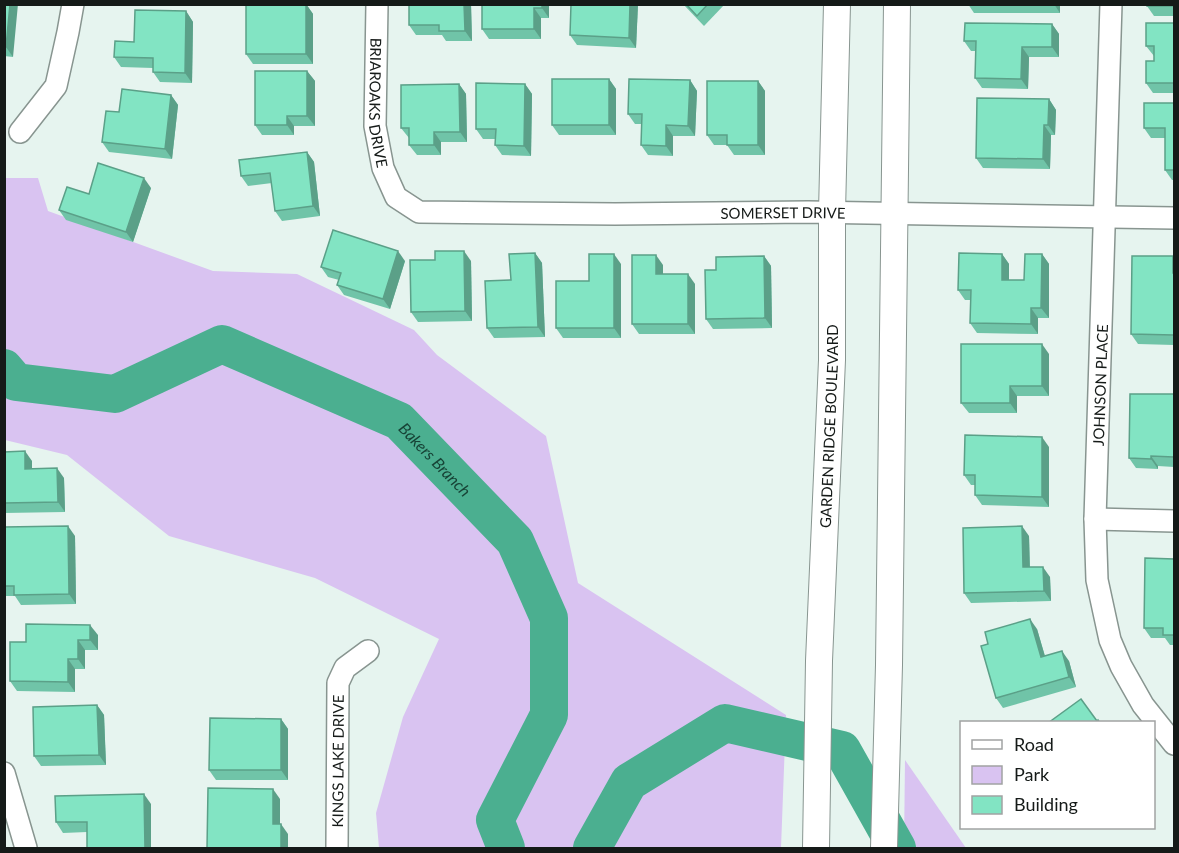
<svg xmlns="http://www.w3.org/2000/svg" width="1179" height="853" font-family="Lato,sans-serif">
  <rect width="100%" height="100%" fill="#e6f4ef"/>
  <g fill="#d9c3f1">
    <polygon points="5,178 38,178 48,211 213,271 297,274 414,330 437,355 546,436 578,583 786,715 781,848 379,848 376,813 403,717 439,639 315,578 169,536 67,455 5,440"/>
    <polygon points="905,760 966,848 904,848"/>
  </g>
  <g fill="none" stroke-linecap="round" stroke-linejoin="round">
    <g stroke="#4baf90" stroke-width="38">
      <path id="s1" d="M4,368L16,382L115,394L222,344L399,421L515,541L549,618V715L495,820L506,848"/>
      <polyline points="592,848 629,782 725,723 842,750 897,848"/>
    </g>
    <g stroke="#889590" stroke-width="24">
      <g id="minor">
        <path id="s2" d="M377,4L375,126L383,168L396,197L419,212L615,214L808,212L1174,218"/>
        <polyline points="1111,4 1095,519 1097,580 1110,640 1121,666 1143,705 1174,744"/>
        <polyline points="20,132 56,86 68,32 73,4"/>
        <polyline points="1095,519 1174,521"/>
        <polyline points="4,773 26,848"/>
        <path id="s3" d="M337,848L338,683L345,668L368,651"/>
      </g>
    </g>
    <g stroke="#889590" stroke-width="28">
      <g id="major">
        <path id="s4" d="M816,848L819,661L832,360V212L837,4"/>
        <polyline points="884,848 889,665 897,4"/>
      </g>
    </g>
    <use href="#minor" stroke="#fff" stroke-width="21"/>
    <use href="#major" stroke="#fff" stroke-width="26"/>
  </g>
  <g fill="#70c4a8">
    <polygon points="4,4 13,57 4,56"/>
    <polygon points="246,4 306,4 313,14 313,64 253,64 246,54"/>
    <polygon points="409,4 471,4 472,41 446,41 442,35 416,35 409,25"/>
    <polygon points="482,4 549,4 549,18 541,18 541,39 489,39 482,29"/>
    <polygon points="638,4 636,48 577,45 570,35"/>
    <polygon points="683,4 725,4 704,26"/>
    <polygon points="968,4 1060,4 1060,13 974,13"/>
    <polygon points="1174,4 1174,16 1154,16 1147,6"/>
    <polygon points="186,11 193,22 192,83 160,82 153,72 153,68 121,67 114,57 134,42"/>
    <polygon points="1174,23 1174,93 1153,93 1146,83 1154,61 1154,56 1146,46"/>
    <polygon points="1052,24 1059,34 1059,57 1029,57 1028,89 982,88 975,78 976,51 971,51 964,41"/>
    <polygon points="307,71 315,81 315,126 294,126 294,135 262,135 255,125"/>
    <polygon points="609,79 616,89 616,135 559,135 552,125"/>
    <polygon points="690,80 697,91 695,136 673,136 673,156 648,155 641,145 642,124 635,124 628,114"/>
    <polygon points="758,81 765,91 765,155 734,155 727,145 714,145 707,135"/>
    <polygon points="459,84 466,94 467,142 441,142 441,155 417,155 409,145 409,138 401,128"/>
    <polygon points="525,84 532,94 531,156 502,155 495,145 496,139 483,139 476,129"/>
    <polygon points="171,95 178,105 172,159 109,152 102,142"/>
    <polygon points="1049,99 1056,110 1055,135 1051,135 1050,169 983,168 976,158"/>
    <polygon points="1174,103 1174,180 1172,180 1165,170 1165,138 1151,138 1144,128"/>
    <polygon points="307,152 314,162 320,216 282,221 275,211 272,183 248,186 241,176"/>
    <polygon points="151,188 133,242 66,220 59,210"/>
    <polygon points="535,253 542,263 545,337 494,338 487,328 511,280"/>
    <polygon points="1002,254 1009,264 1009,280 1024,280 1042,254 1049,264 1049,318 1038,318 1038,334 977,333 970,323 971,300 965,300 958,290"/>
    <polygon points="764,256 771,266 772,328 713,329 706,319 716,270"/>
    <polygon points="1174,258 1174,345 1138,344 1131,334"/>
    <polygon points="435,260 471,261 472,321 418,322 411,312"/>
    <polygon points="405,261 390,309 344,295 337,285 339,280 328,277 321,267"/>
    <polygon points="621,264 621,338 563,338 556,328 589,281"/>
    <polygon points="663,265 663,274 695,284 695,334 639,334 632,324"/>
    <polygon points="1049,354 1049,396 1017,396 1017,413 969,413 961,403"/>
    <polygon points="1174,394 1174,467 1158,466 1158,469 1136,468 1129,458"/>
    <polygon points="1049,447 1049,507 982,505 975,495 975,485 971,485 964,475"/>
    <polygon points="4,452 32,461 32,468 64,478 65,512 4,513"/>
    <polygon points="4,527 75,536 76,604 21,605 15,596 4,596"/>
    <polygon points="1029,536 1030,567 1050,577 1051,601 971,603 964,593"/>
    <polygon points="1174,559 1174,645 1170,645 1165,638 1151,638 1144,628"/>
    <polygon points="1037,629 1045,656 1069,661 1076,687 1003,708 996,698"/>
    <polygon points="98,635 98,650 85,650 85,669 75,669 75,692 17,691 10,681 26,642"/>
    <polygon points="97,705 104,715 106,765 41,766 34,756"/>
    <polygon points="281,719 288,729 288,780 216,780 209,770"/>
    <polygon points="151,804 151,849 87,849 87,832 63,833 56,822"/>
  </g>
  <g fill="#5ba088">
    <polygon points="10,4 18,4 13,57 6,47"/>
    <polygon points="306,4 313,14 313,64 306,54"/>
    <polygon points="464,4 471,4 472,41 465,31"/>
    <polygon points="542,4 549,4 549,18 542,8"/>
    <polygon points="630,4 638,4 636,48 629,38"/>
    <polygon points="1054,4 1060,4 1060,13"/>
    <polygon points="534,8 541,18 541,39 534,29"/>
    <polygon points="186,11 193,22 192,83 185,73"/>
    <polygon points="1052,24 1059,34 1059,57 1052,47"/>
    <polygon points="1022,47 1029,57 1028,89 1021,79"/>
    <polygon points="307,71 315,81 315,126 307,116"/>
    <polygon points="609,79 616,89 616,135 609,125"/>
    <polygon points="690,80 697,91 695,136 688,126"/>
    <polygon points="758,81 765,91 765,155 758,145"/>
    <polygon points="459,84 466,94 467,142 460,132"/>
    <polygon points="525,84 532,94 531,156 524,146"/>
    <polygon points="171,95 178,105 172,159 165,149"/>
    <polygon points="1049,99 1056,110 1055,135 1048,125"/>
    <polygon points="287,116 294,126 294,135 287,125"/>
    <polygon points="666,125 673,136 673,156 666,146"/>
    <polygon points="1044,125 1051,135 1050,169 1043,159"/>
    <polygon points="434,132 441,142 441,155 434,145"/>
    <polygon points="307,152 314,162 320,216 313,206"/>
    <polygon points="144,178 151,188 133,242 126,232"/>
    <polygon points="398,251 405,261 390,309 383,299"/>
    <polygon points="464,251 471,261 472,321 465,311"/>
    <polygon points="535,253 542,263 545,337 538,327"/>
    <polygon points="614,254 621,264 621,338 614,328"/>
    <polygon points="1002,254 1009,264 1009,290 1002,280"/>
    <polygon points="1042,254 1049,264 1049,318 1041,308"/>
    <polygon points="656,255 663,265 663,284 656,274"/>
    <polygon points="764,256 771,266 772,328 765,318"/>
    <polygon points="1173,256 1174,258 1174,276 1173,273"/>
    <polygon points="688,274 695,284 695,334 688,324"/>
    <polygon points="1031,308 1038,318 1038,334 1031,324"/>
    <polygon points="1042,344 1049,354 1049,396 1042,386"/>
    <polygon points="1010,386 1017,396 1017,413 1010,403"/>
    <polygon points="1042,437 1049,447 1049,507 1042,497"/>
    <polygon points="25,451 32,461 32,479 25,469"/>
    <polygon points="1151,456 1158,466 1158,469 1151,459"/>
    <polygon points="57,468 64,478 65,512 58,502"/>
    <polygon points="68,526 75,536 76,604 69,594"/>
    <polygon points="1022,526 1029,536 1030,577 1023,567"/>
    <polygon points="1043,567 1050,577 1051,601 1044,591"/>
    <polygon points="1030,619 1037,629 1048,667 1041,657"/>
    <polygon points="90,625 98,635 98,650 90,640"/>
    <polygon points="78,640 85,650 85,669 78,659"/>
    <polygon points="1062,651 1069,661 1076,687 1069,677"/>
    <polygon points="68,659 75,669 75,692 68,682"/>
    <polygon points="97,705 104,715 106,765 99,755"/>
    <polygon points="281,719 288,729 288,780 281,770"/>
    <polygon points="273,789 280,799 280,834 273,824"/>
    <polygon points="144,794 151,804 151,849 145,849"/>
    <polygon points="281,824 288,834 288,849 281,849"/>
  </g>
  <g fill="#82e4c3" stroke="#5ba088" stroke-width="1.5">
    <polygon points="4,4 10,4 6,47 4,47"/>
    <rect x="246" y="4" width="60" height="50"/>
    <polygon points="409,4 464,4 465,31 439,31 439,25 409,25"/>
    <polygon points="482,4 542,4 542,8 534,8 534,29 482,29"/>
    <polygon points="571,4 630,4 629,38 570,35"/>
    <polygon points="686,4 708,4 697,16"/>
    <rect x="1147" y="4" width="27" height="2"/>
    <polygon points="135,10 186,11 185,73 153,72 153,58 114,57 115,41 134,42"/>
    <polygon points="965,23 1052,24 1052,47 1022,47 1021,79 975,78 976,41 964,41"/>
    <polygon points="1146,23 1174,23 1174,83 1146,83 1146,61 1154,61 1154,46 1146,46"/>
    <polygon points="255,71 307,71 307,116 287,116 287,125 255,125"/>
    <rect x="552" y="79" width="57" height="46"/>
    <polygon points="629,79 690,80 688,126 666,125 666,146 641,145 642,114 628,114"/>
    <polygon points="707,81 758,81 758,145 727,145 727,135 707,135"/>
    <polygon points="476,83 525,84 524,146 495,145 496,129 476,129"/>
    <polygon points="459,84 460,132 434,132 434,145 409,145 409,128 401,128 401,85"/>
    <polygon points="122,89 171,95 165,149 102,142 106,111 119,112"/>
    <polygon points="977,98 1049,99 1048,125 1044,125 1043,159 976,158"/>
    <polygon points="1144,103 1174,103 1174,170 1165,170 1165,128 1144,128"/>
    <polygon points="307,152 313,206 275,211 270,173 241,176 239,160"/>
    <polygon points="98,163 144,178 126,232 59,210 67,187 89,194"/>
    <polygon points="333,230 398,251 383,299 337,285 341,273 321,267"/>
    <polygon points="435,251 464,251 465,311 411,312 410,260 435,260"/>
    <polygon points="535,253 538,327 487,328 485,281 511,280 509,254"/>
    <polygon points="959,253 1002,254 1002,280 1024,280 1025,254 1042,254 1041,308 1031,308 1031,324 970,323 971,290 958,290"/>
    <polygon points="589,254 614,254 614,328 556,328 556,281 589,281"/>
    <polygon points="632,255 656,255 656,274 688,274 688,324 632,324"/>
    <polygon points="764,256 765,318 706,319 705,270 716,270 716,257"/>
    <polygon points="1132,256 1173,256 1173,273 1174,273 1174,335 1131,334"/>
    <polygon points="961,344 1042,344 1042,386 1010,386 1010,403 961,403"/>
    <polygon points="1130,394 1174,394 1174,457 1151,456 1151,459 1129,458"/>
    <polygon points="965,435 1042,437 1042,497 975,495 975,475 964,475"/>
    <polygon points="25,451 25,469 57,468 58,502 4,503 4,452"/>
    <polygon points="68,526 69,594 14,595 14,586 4,586 4,527"/>
    <polygon points="1022,526 1023,567 1043,567 1044,591 964,593 963,528"/>
    <polygon points="1145,558 1174,559 1174,635 1163,635 1163,628 1144,628"/>
    <polygon points="1030,619 1041,657 1062,651 1069,677 996,698 981,646 988,644 985,632"/>
    <polygon points="26,624 90,625 90,640 78,640 78,659 68,659 68,682 10,681 10,642 26,642"/>
    <polygon points="1081,699 1097,721 1098,720 1100,723 1048,723"/>
    <polygon points="97,705 99,755 34,756 33,707"/>
    <polygon points="210,718 281,719 281,770 209,770"/>
    <polygon points="208,788 273,789 273,824 281,824 281,849 207,848"/>
    <polygon points="144,794 145,849 87,849 87,822 56,822 55,796"/>
  </g>
  <g text-anchor="middle" dominant-baseline="central" stroke-width="4.5" stroke-linejoin="round" paint-order="stroke">
    <g font-size="15" fill="#151a18" stroke="#fff">
      <text stroke="none"><textPath href="#s2" startOffset="99">BRIAROAKS DRIVE</textPath></text>
      <text stroke="none"><textPath href="#s2" startOffset="588">SOMERSET DRIVE</textPath></text>
      <text transform="translate(1100 385) rotate(-88)">JOHNSON PLACE</text>
      <text stroke="none"><textPath href="#s4" startOffset="422">GARDEN RIDGE BOULEVARD</textPath></text>
      <text stroke="none"><textPath href="#s3" startOffset="87">KINGS LAKE DRIVE</textPath></text>
    </g>
    <g font-size="16" font-style="italic" fill="#174336" stroke="#fff">
      <text stroke="none"><textPath href="#s1" startOffset="482">Bakers Branch</textPath></text>
    </g>
  </g>
  <rect width="1179" height="853" fill="none" stroke="#151a18" stroke-width="12"/>
  <rect x="960" y="721" width="195" height="108" fill="#ffffff" stroke="#a1a3a3" stroke-width="1.5"/>
  <rect x="972" y="740" width="30" height="9" fill="#ffffff" stroke="#a1a3a3" stroke-width="1.5"/>
  <text x="1014" y="751" font-size="18" fill="#151a18">Road</text>
  <rect x="972" y="766" width="30" height="18" fill="#d9c3f1" stroke="#a1a3a3" stroke-width="1.5"/>
  <text x="1014" y="781" font-size="18" fill="#151a18">Park</text>
  <rect x="972" y="796" width="30" height="18" fill="#82e4c3" stroke="#a1a3a3" stroke-width="1.5"/>
  <text x="1014" y="811" font-size="18" fill="#151a18">Building</text>
</svg>
